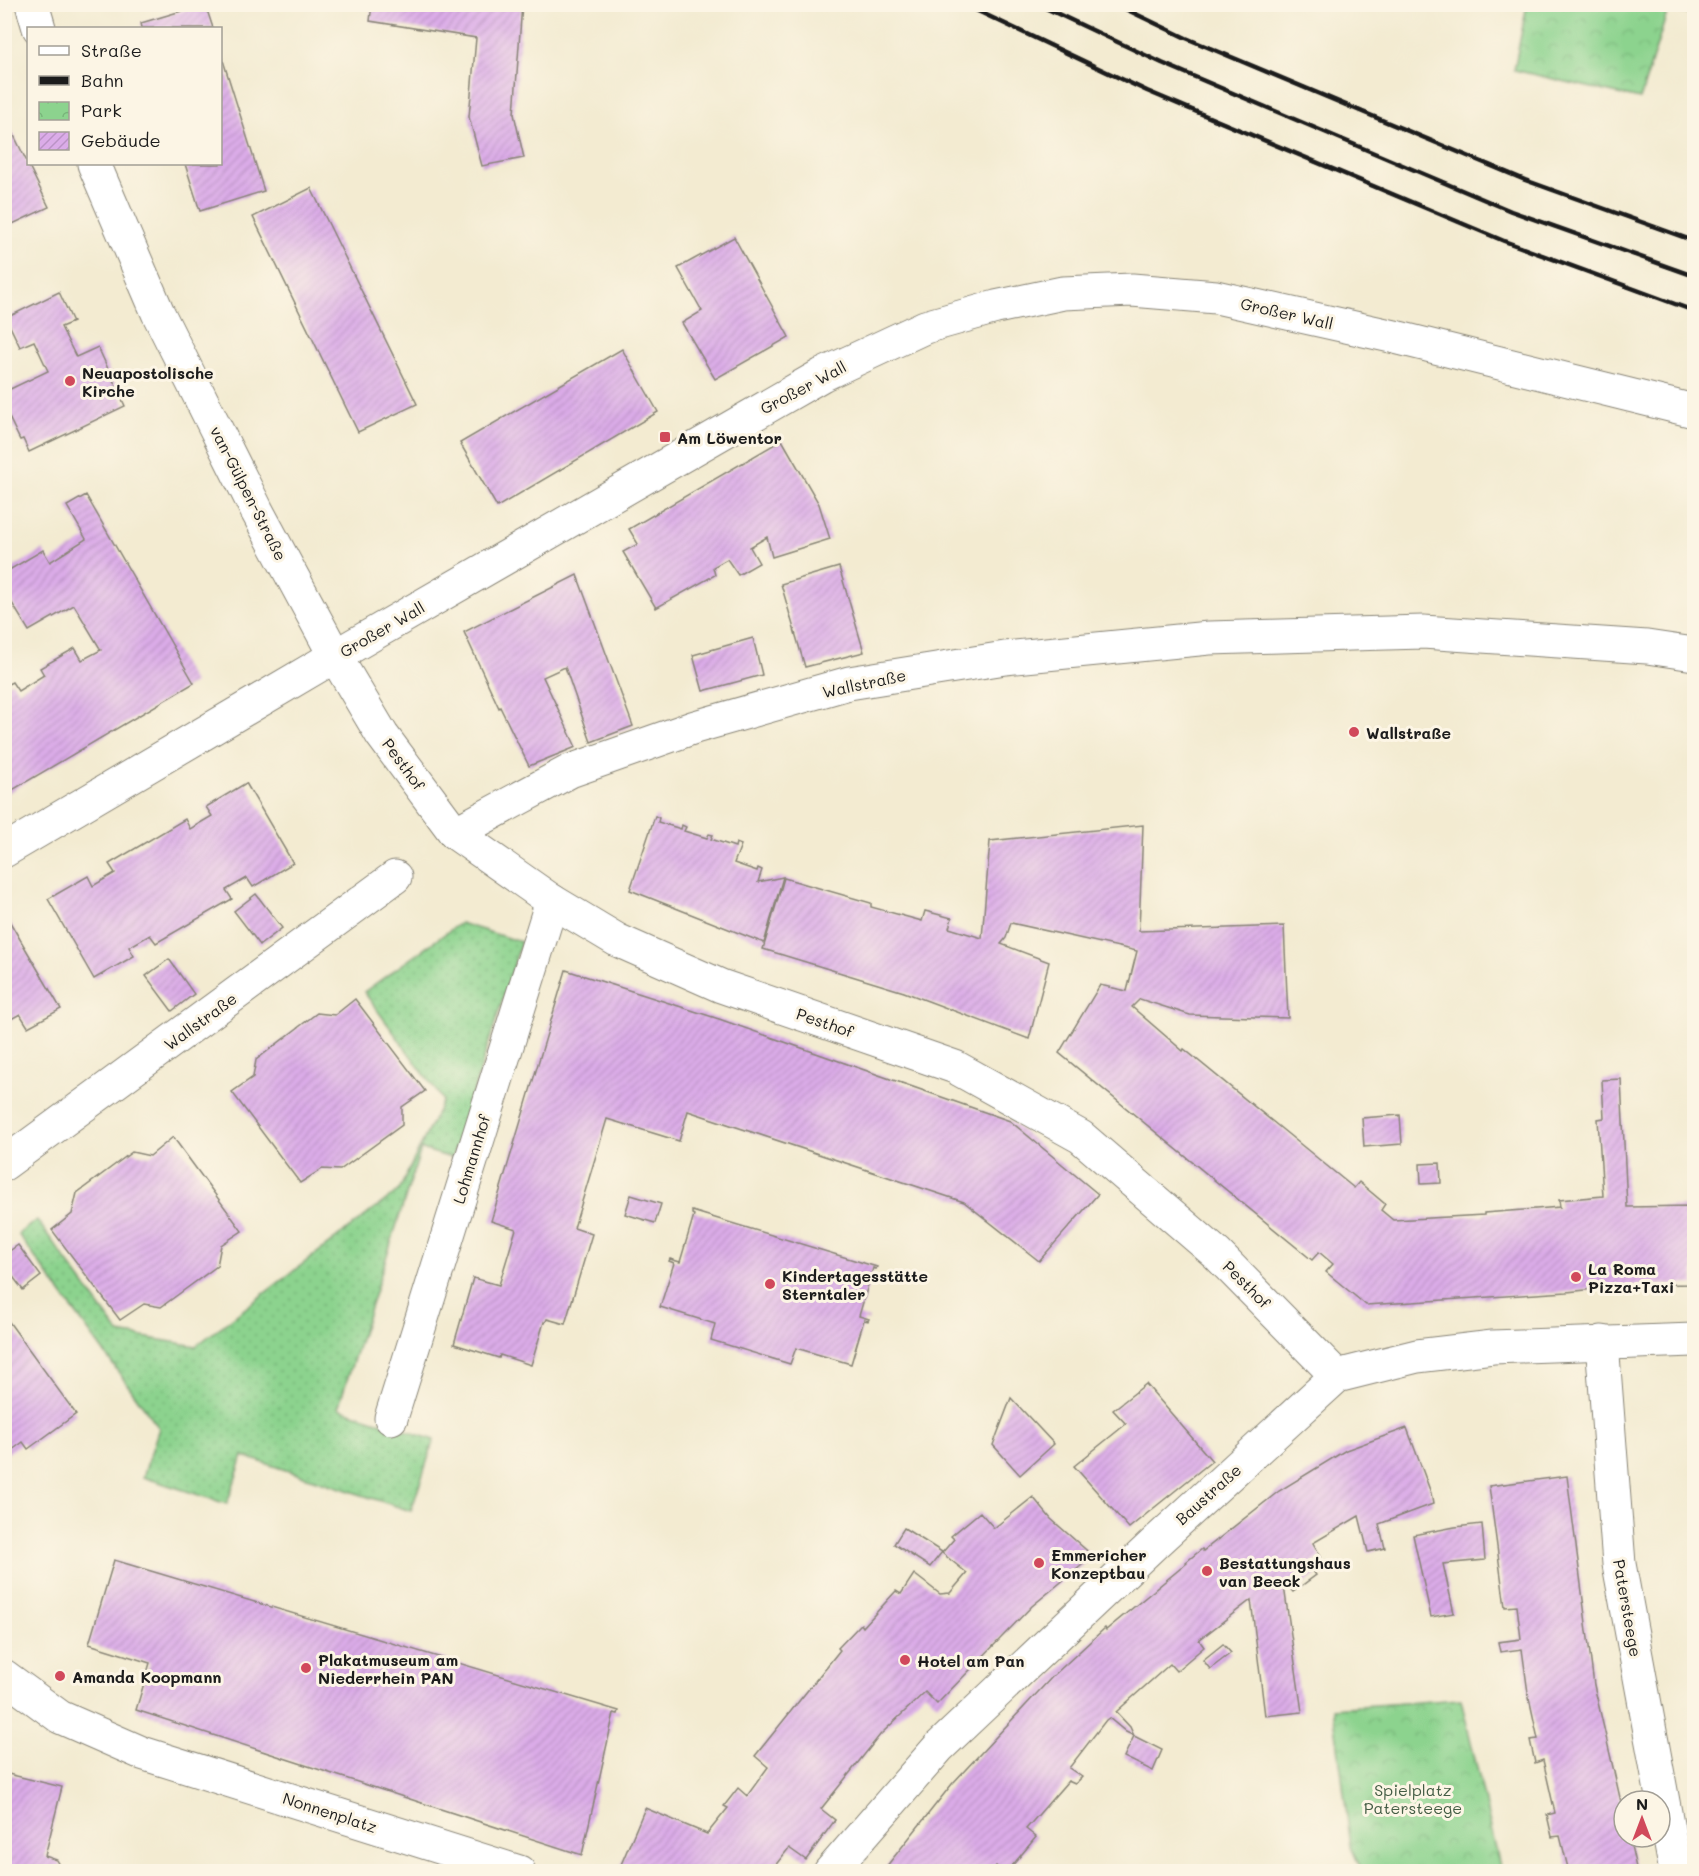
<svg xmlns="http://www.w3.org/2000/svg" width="1699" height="1876" font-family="Mali,sans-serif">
  <defs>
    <pattern id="grass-dots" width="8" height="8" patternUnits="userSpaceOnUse" patternTransform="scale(1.5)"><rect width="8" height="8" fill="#8cd38e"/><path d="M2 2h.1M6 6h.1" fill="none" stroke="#78b57a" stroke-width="1.8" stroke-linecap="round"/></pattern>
    <pattern id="park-crowns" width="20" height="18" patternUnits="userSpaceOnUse" patternTransform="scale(1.5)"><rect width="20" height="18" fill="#8cd38e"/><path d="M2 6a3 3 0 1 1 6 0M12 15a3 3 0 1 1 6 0" fill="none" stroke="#78b57a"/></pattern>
    <pattern id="building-hatch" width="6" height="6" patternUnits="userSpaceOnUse" patternTransform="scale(1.5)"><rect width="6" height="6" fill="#dbace8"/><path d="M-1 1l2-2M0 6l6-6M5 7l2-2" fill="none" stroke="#bb93c6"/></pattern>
  </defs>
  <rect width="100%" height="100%" fill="#fcf5e5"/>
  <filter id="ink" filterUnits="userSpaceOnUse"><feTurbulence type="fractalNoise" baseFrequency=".0167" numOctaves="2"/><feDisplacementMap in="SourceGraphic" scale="12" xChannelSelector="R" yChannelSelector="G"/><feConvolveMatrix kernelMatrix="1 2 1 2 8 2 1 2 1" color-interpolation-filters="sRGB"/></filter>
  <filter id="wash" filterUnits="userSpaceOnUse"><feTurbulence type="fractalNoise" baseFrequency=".008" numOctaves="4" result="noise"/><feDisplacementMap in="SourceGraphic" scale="24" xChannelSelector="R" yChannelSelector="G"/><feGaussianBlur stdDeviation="1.35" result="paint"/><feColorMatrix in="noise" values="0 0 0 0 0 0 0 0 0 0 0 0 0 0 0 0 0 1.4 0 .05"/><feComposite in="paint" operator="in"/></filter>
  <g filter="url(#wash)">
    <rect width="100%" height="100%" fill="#f3ebd1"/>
    <polygon fill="url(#grass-dots)" stroke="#547855" stroke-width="1.5" points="460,923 521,942 452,1158 421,1149 338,1408 434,1440 411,1511 243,1456 227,1504 143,1477 159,1428 18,1234 37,1220 119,1333 196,1346 399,1190 443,1100 364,992"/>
    <g fill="url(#park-crowns)" stroke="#547855" stroke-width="1.5">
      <polygon points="1527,5 1694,5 1694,15 1668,10 1640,99 1514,70"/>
      <polygon points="1461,1699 1501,1871 1362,1871 1351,1847 1333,1708"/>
    </g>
    <g id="blocks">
      <g fill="url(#building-hatch)">
        <polygon points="205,4 213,28 142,28 141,23"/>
        <polygon points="372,4 522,4 514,114 524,158 482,166 469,117 476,38 370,21"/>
        <polygon points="221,54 264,191 200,211 185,164 220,164"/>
        <polygon points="4,115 49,207 4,228"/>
        <polygon points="311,188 417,404 358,432 253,217"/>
        <polygon points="734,237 789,337 715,379 682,323 702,311 678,268"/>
        <polygon points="59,292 73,322 61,327 76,357 98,347 125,406 29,452 23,439 20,440 4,407 7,407 4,402 4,392 48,371 34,341 20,347 6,318"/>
        <polygon points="622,349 658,412 497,507 460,443"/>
        <polygon points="782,440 819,504 830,539 772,557 767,537 750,547 759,563 738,575 727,559 713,567 715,575 656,608 623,552 638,544 629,529"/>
        <polygon points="86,495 194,683 4,795 4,686 12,682 18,691 44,675 40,668 75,648 82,660 101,650 74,605 29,631 4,590 4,573 43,550 50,562 86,539 67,506"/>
        <polygon points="839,567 864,652 805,667 781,584"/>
        <polygon points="577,575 633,726 591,742 565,667 543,677 576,747 529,766 500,707 499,708 464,632"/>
        <polygon points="753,638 762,675 703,691 693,655"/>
        <polygon points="246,783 293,863 253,887 247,878 226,890 232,899 156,943 150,935 129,947 134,956 94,979 48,899 88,876 93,886 115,873 109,864 185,819 190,829 212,816 206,807"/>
        <polygon points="655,816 659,818 658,822 681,829 682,825 686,827 684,831 707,838 709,834 713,835 711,839 735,847 736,843 741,845 734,863 757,871 758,868 762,870 758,882 783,877 764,943 630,890"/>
        <polygon points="1143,825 1139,931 1284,926 1288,1018 1190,1015 1140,999 1132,1007 1183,1051 1184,1049 1354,1188 1359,1182 1385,1204 1381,1210 1393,1220 1484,1215 1484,1213 1560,1207 1559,1200 1603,1196 1598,1119 1604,1118 1602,1080 1621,1079 1627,1207 1694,1206 1694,1284 1632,1285 1567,1292 1366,1305 1326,1272 1333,1264 1319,1252 1312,1260 1059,1053 1100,985 1127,991 1137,951 1011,923 1006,938 1001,944 1049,962 1029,1039 904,992 763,949 784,878 871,903 871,907 922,921 925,911 952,918 949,928 982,938 990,841"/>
        <polygon points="256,894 282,928 260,945 234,911"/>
        <polygon points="4,912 61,1009 28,1027 20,1014 4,1023"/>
        <polygon points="169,959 194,994 172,1011 146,976"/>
        <polygon points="566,970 719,1019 1010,1121 1098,1194 1039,1261 964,1202 688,1111 679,1141 607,1119 574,1228 592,1234 565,1324 547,1319 545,1323 544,1322 531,1365 500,1355 499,1358 454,1344 473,1278 499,1285 516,1229 491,1221"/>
        <polygon points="355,999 425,1091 402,1107 402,1125 340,1170 322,1169 300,1183 232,1092 253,1077 256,1060 317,1013 335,1015"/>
        <polygon points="1400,1115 1402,1144 1364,1147 1362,1118"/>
        <polygon points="173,1137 242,1231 221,1245 217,1266 161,1307 144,1304 120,1320 52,1230 72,1214 77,1193 132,1152 150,1156"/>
        <polygon points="1440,1163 1441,1183 1421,1184 1420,1164"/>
        <polygon points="631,1195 661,1204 655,1223 625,1214"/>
        <polygon points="692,1211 877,1267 876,1269 873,1268 859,1316 869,1319 868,1321 864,1320 851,1364 796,1348 790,1364 711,1340 715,1324 660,1307 674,1263 669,1261 670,1259 680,1262 694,1215 692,1214"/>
        <polygon points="18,1245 41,1276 23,1290 4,1265 4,1255"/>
        <polygon points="4,1315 76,1414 28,1449 23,1442 4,1456"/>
        <polygon points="1146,1384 1212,1461 1129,1528 1074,1466 1126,1424 1113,1410"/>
        <polygon points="1011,1398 1054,1444 1020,1475 993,1445"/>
        <polygon points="1407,1428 1431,1493 1433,1504 1379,1524 1385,1548 1368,1552 1359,1516 1313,1543 1321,1557 1309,1566 1316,1575 1293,1592 1286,1584 1284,1586 1302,1712 1265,1716 1251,1600 1199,1640 1204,1647 1176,1671 1170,1664 1116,1712 1130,1727 1134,1736 1126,1732 1109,1718 1106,1720 1069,1768 1082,1777 1075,1784 1068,1781 1026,1829 1036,1837 1007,1872 1002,1872 996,1866 992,1872 882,1872 952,1784 1053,1676 1105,1628 1106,1630 1187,1563 1186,1562 1202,1549 1203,1551 1279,1491 1346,1450"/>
        <polygon points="1567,1476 1594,1685 1624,1815 1624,1837 1629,1837 1637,1872 1569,1872 1560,1836 1552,1837 1547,1815 1555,1813 1543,1760 1535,1763 1530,1740 1538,1739 1528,1693 1522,1649 1500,1652 1498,1642 1521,1639 1517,1606 1505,1607 1489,1486"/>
        <polygon points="1033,1497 1051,1519 1093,1556 1032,1606 937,1704 925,1692 880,1735 821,1809 835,1820 806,1860 789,1848 770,1872 630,1872 620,1867 645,1808 707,1834 728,1808 724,1806 738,1788 747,1796 768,1767 755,1756 840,1650 838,1648 861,1624 863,1627 896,1591 901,1594 914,1574 940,1594 950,1593 967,1573 942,1553 954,1539 951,1536 980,1512 994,1528"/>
        <polygon points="1482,1524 1485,1560 1443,1564 1454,1613 1431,1617 1413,1535 1455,1527"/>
        <polygon points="904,1528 942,1552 930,1567 894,1544"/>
        <polygon points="114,1560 619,1711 618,1714 614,1713 582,1855 136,1710 150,1663 89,1644"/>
        <polygon points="1223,1644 1231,1653 1210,1669 1203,1660"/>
        <polygon points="1134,1736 1162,1750 1153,1771 1124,1757"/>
        <polygon points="4,1773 62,1787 45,1856 57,1860 61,1867 60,1872 4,1872"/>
      </g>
    </g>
  </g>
  <g filter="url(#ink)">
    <use href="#blocks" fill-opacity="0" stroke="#888476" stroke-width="1.5"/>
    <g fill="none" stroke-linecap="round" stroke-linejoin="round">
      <g stroke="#888476" stroke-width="35">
        <g id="minor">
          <polyline points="32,4 39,28"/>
          <polyline points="94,164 158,313 257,511 335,656 382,735 455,833 552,901 617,940 721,986 955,1067 1081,1137 1217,1254 1337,1376"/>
          <polyline points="455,833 570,771 695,727 849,683 1005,658 1209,638 1423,632 1647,647 1694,654"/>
          <polyline points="4,1164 395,877"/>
          <polyline points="1602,1342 1619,1564 1676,1872"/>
          <polyline points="391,1418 552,901"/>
          <polyline points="4,1676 60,1717 142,1753 519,1872"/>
          <polyline points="830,1872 939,1747 1157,1541 1337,1376 1417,1356 1493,1347 1694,1340"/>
        </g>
      </g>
      <g stroke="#888476" stroke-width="35">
        <polyline id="secondary" points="4,851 335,656 822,375 925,327 996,307 1063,293 1132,290 1216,297 1395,337 1694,411"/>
      </g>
      <use href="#minor" stroke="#fff" stroke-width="33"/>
      <use href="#secondary" stroke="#fff" stroke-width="33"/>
      <g stroke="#1c1c1c" stroke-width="4.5">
        <polyline points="963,4 1147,91 1504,241 1694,311"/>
        <polyline points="1037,4 1162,63 1511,211 1694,276"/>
        <polyline points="1115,4 1186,38 1525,180 1694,241"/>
      </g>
    </g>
  </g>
  <g fill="#d1495b" stroke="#fcf5e5" stroke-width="2">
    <circle cx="70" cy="381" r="6"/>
    <rect x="659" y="431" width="12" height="12" rx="3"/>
    <circle cx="1354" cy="732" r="6"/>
    <circle cx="1576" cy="1277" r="6"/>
    <circle cx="770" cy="1284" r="6"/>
    <circle cx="1039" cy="1563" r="6"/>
    <circle cx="1207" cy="1571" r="6"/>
    <circle cx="905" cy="1660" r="6"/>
    <circle cx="306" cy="1668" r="6"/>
    <circle cx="60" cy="1676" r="6"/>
  </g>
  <g text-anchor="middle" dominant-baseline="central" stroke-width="6" stroke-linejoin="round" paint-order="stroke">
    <g font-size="16" fill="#1c1c1c" stroke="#fcf5e5">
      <text transform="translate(1287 313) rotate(13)">Großer Wall</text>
      <text transform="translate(803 387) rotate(-28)">Großer Wall</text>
      <text transform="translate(249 493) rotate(63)">van-Gülpen-Straße</text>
      <text transform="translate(382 629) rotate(-30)">Großer Wall</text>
      <text transform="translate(864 683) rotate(-12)">Wallstraße</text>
      <text transform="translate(404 764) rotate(54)">Pesthof</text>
      <text transform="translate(200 1021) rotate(-36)">Wallstraße</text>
      <text transform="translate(825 1022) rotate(19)">Pesthof</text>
      <text transform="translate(471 1159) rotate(-73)">Lohmannhof</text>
      <text transform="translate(1247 1284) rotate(45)">Pesthof</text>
      <text transform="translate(1208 1494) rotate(-42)">Baustraße</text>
      <text transform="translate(1628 1608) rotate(80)">Patersteege</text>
      <text transform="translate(330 1812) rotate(18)">Nonnenplatz</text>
    </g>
    <g font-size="16" font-weight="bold" fill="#1c1c1c" stroke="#fcf5e5" text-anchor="start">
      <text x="82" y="372">Neuapostolische<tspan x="82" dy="18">Kirche</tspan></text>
      <text x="677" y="437">Am Löwentor</text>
      <text x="1366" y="732">Wallstraße</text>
      <text x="1588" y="1268">La Roma<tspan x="1588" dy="18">Pizza+Taxi</tspan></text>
      <text x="782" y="1275">Kindertagesstätte<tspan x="782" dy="18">Sterntaler</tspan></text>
      <text x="1051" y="1554">Emmericher<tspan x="1051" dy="18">Konzeptbau</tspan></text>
      <text x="1219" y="1562">Bestattungshaus<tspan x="1219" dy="18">van Beeck</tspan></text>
      <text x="318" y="1659">Plakatmuseum am<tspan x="318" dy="18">Niederrhein PAN</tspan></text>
      <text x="917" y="1660">Hotel am Pan</text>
      <text x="72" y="1676">Amanda Koopmann</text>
    </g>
    <g font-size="16" fill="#435c44" stroke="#fcf5e5">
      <text x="1413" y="1789">Spielplatz<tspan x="1413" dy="18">Patersteege</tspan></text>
    </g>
  </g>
  <rect width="1699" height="1876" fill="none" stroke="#fcf5e5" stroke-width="24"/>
  <rect x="27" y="27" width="195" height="138" fill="#fcf5e5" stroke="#a29e95" stroke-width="1.5"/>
  <rect x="39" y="46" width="30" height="9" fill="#ffffff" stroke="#a29e95" stroke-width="1.5"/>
  <text x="81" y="57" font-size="18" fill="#1c1c1c">Straße</text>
  <rect x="39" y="76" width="30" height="9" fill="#1c1c1c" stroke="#a29e95" stroke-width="1.5"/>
  <text x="81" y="87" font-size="18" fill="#1c1c1c">Bahn</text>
  <rect x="39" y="102" width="30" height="18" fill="url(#park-crowns)" stroke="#a29e95" stroke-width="1.5"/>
  <text x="81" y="117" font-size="18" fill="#1c1c1c">Park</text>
  <rect x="39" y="132" width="30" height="18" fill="url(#building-hatch)" stroke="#a29e95" stroke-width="1.5"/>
  <text x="81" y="147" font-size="18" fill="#1c1c1c">Gebäude</text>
  <g transform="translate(1642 1819)"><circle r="28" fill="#fcf5e5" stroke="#a29e95" stroke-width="1.5"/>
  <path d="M0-4.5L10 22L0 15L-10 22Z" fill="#d1495b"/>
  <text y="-9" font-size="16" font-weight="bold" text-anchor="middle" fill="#1c1c1c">N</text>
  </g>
</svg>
